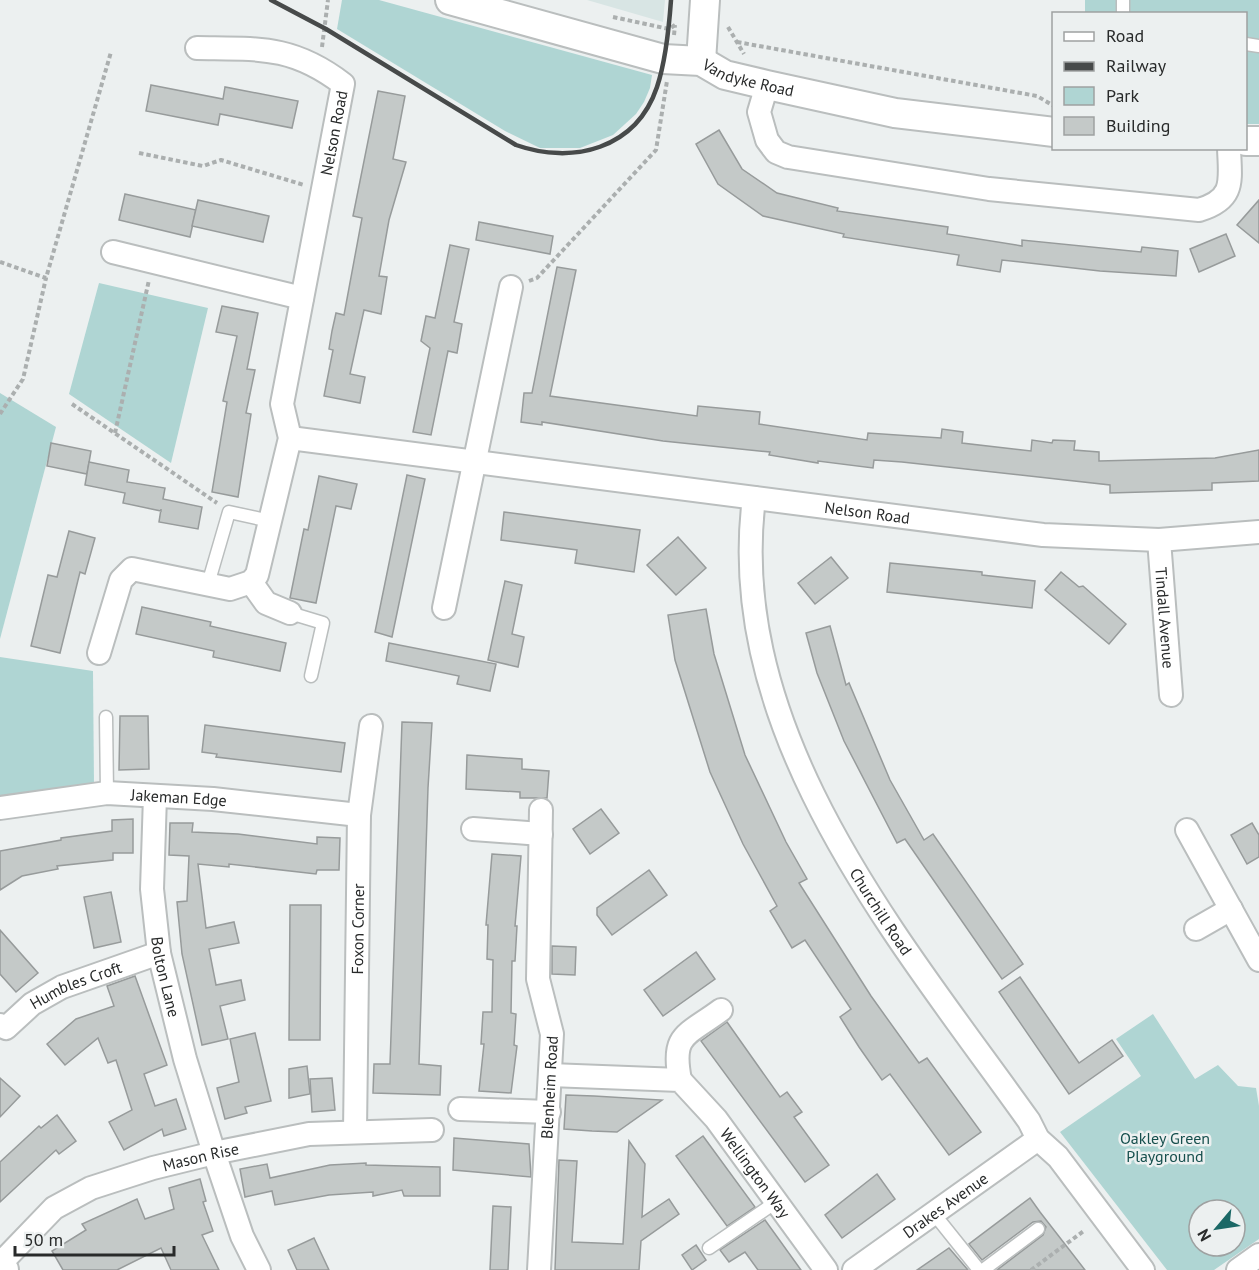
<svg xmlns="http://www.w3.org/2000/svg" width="1259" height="1270" font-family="'PT Sans',sans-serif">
  <rect width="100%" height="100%" fill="#ecf0f0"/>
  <polygon fill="#d8e5e4" points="587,0 665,0 663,22"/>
  <g fill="#afd5d3" fill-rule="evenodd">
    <polygon points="342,0 379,0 652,75 650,88 644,102 636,114 613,135 580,148 540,148 505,131 337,29"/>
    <polygon points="1085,0 1259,0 1259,124 1246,124 1246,14 1085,13"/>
    <polygon points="99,283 208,308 171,463 69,394"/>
    <polygon points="0,393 56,427 0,639"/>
    <polygon points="0,657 93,671 94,785 0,798"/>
    <path d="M1153,1014L1195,1079L1218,1065L1238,1086L1256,1088L1259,1106V1239L1214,1270H1167L1060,1132L1141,1076L1116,1039ZM1199,1210H1235V1246H1199Z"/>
  </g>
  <g fill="#c4c9c8" stroke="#979b9b" stroke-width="1.5">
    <polygon points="151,85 223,99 225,87 298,101 292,128 220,114 218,125 146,111"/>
    <polygon points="378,91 405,96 393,159 406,162 389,220 379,276 387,277 381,314 364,310 350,374 365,377 360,403 324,396 333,350 329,349 332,331 336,313 344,315 362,218 353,216"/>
    <polygon points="719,130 742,169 777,193 838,208 837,211 948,227 947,234 1022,246 1022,240 1141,252 1142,247 1178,251 1176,276 1100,271 1002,260 1000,272 957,265 959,255 843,237 844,234 763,216 718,184 696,144"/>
    <polygon points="125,194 196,210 190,237 119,220"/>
    <polygon points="198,200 269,216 263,242 192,226"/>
    <polygon points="1259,200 1259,243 1237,225"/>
    <polygon points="479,222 553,236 550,254 476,240"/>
    <polygon points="1226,234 1235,256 1199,272 1190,249"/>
    <polygon points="450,245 469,249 454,322 462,324 457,353 448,351 431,435 413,432 430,348 421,341 426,316 435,318"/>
    <polygon points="557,267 576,270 550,396 697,416 698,406 760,412 759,424 867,440 868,433 941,438 942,429 963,432 962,443 1031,451 1032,440 1052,443 1053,440 1075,441 1074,450 1099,452 1099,461 1215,458 1259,450 1259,481 1212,483 1212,490 1110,493 1110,485 902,462 874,460 873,468 818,461 818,463 769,455 770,452 663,441 542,422 542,425 521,422 524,393 532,393"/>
    <polygon points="222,306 258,313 247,369 255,370 246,413 251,414 238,497 212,492 227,402 223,401 237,336 216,332"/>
    <polygon points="51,443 91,451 87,474 47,466"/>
    <polygon points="89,462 129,470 127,482 165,488 163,499 202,507 198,529 159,522 161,509 161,511 123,503 125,493 85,485"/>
    <polygon points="407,475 425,479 392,637 375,632"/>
    <polygon points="319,476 357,484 351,509 336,506 316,603 290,598 304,529 308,530"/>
    <polygon points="504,512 640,530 634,572 575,563 577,550 501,540"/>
    <polygon points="69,531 95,538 85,574 80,572 60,653 31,646 48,575 57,577"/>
    <polygon points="678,537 706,568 676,595 647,565"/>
    <polygon points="831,557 848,578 815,604 798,583"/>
    <polygon points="890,563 982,572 982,575 1035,581 1032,608 887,592"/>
    <polygon points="1061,572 1079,587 1083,586 1126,624 1109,644 1045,590"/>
    <polygon points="505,581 522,585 512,634 524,637 518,667 488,660"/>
    <polygon points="142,607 211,622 210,626 286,643 280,671 213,657 214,651 136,634"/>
    <polygon points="706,609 714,654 745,755 786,842 807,879 799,883 871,996 919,1063 927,1058 981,1132 949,1155 890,1074 882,1080 859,1047 840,1017 851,1009 805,940 792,948 770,911 777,906 743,844 710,772 675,660 668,615"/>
    <polygon points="830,626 846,685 849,683 890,780 924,840 933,834 1023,964 1002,979 905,839 897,843 844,741 817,673 806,633"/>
    <polygon points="389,643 496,664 490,691 457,684 459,676 386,661"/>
    <polygon points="120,716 148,716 149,769 119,770"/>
    <polygon points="402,722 432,723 428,788 419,1064 441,1066 440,1095 373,1093 374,1064 390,1064"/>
    <polygon points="205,725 345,743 341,772 216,757 217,754 202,752"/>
    <polygon points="467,755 522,759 522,769 549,771 547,798 520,798 520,792 466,789"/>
    <polygon points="601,809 619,833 590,854 573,829"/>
    <polygon points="133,819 133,853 113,853 113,860 57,866 58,869 22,876 0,890 0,851 61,840 61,838 112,831 112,820"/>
    <polygon points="170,823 193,823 192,832 238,834 317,844 317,837 340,838 339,870 317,870 316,874 229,864 229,867 198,864 206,928 234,922 239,943 209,949 216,985 241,980 245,1000 220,1006 228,1039 202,1045 182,954 177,902 187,901 189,856 169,855"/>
    <polygon points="1252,823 1259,835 1259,857 1247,864 1231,835"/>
    <polygon points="492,854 521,856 515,926 517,926 515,961 512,961 511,1013 516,1014 514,1045 517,1046 511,1093 479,1091 484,1044 481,1044 483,1012 492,1012 493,960 487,959 488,925 486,925"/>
    <polygon points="649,870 667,895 612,935 597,915 597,908"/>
    <polygon points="111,892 121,942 94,948 84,897"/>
    <polygon points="290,905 321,905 320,1040 289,1040"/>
    <polygon points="0,930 38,973 16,992 0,974"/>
    <polygon points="552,946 576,947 575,975 552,974"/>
    <polygon points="696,952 715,979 663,1016 644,990"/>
    <polygon points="135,976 167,1065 144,1074 155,1106 176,1099 186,1129 164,1136 162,1129 124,1150 109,1122 132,1110 116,1060 108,1063 98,1038 65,1065 47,1044 76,1019 114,1006 107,986"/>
    <polygon points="1020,977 1079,1063 1112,1040 1123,1056 1069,1094 999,992"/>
    <polygon points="727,1022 780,1097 787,1092 802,1112 794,1117 829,1165 805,1182 701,1041"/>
    <polygon points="255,1033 271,1101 245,1107 247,1113 225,1119 217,1088 239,1082 230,1039"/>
    <polygon points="307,1066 310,1094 289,1098 289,1069"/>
    <polygon points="0,1078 20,1096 0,1117"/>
    <polygon points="332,1078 335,1110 312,1112 310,1079"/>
    <polygon points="566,1095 594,1096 662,1100 617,1132 592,1131 564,1129"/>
    <polygon points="57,1115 76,1141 59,1154 56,1150 0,1202 0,1162 39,1126 41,1128"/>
    <polygon points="703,1136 755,1207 727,1226 676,1156"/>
    <polygon points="454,1138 529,1144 531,1177 453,1170"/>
    <polygon points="629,1141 645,1164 642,1217 669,1199 679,1214 641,1241 639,1270 555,1270 559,1160 577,1161 572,1242 623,1244"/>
    <polygon points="366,1163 366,1165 440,1167 440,1196 404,1196 402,1190 373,1196 373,1192 329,1195 275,1205 272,1191 245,1197 240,1169 267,1164 270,1178 330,1165"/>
    <polygon points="877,1174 895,1199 842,1238 825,1215"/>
    <polygon points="200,1179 206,1201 203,1202 213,1231 202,1235 219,1270 171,1270 161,1248 117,1270 63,1270 52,1251 86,1230 82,1224 137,1199 145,1219 174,1209 169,1188"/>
    <polygon points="1030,1198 1040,1212 1085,1270 997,1270 1043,1235 1046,1227 1041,1221 1033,1222 982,1260 969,1244"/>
    <polygon points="493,1206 511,1207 508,1270 490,1270"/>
    <polygon points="765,1220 801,1270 758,1270 745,1252 729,1262 720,1250"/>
    <polygon points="314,1238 329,1270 297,1270 288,1250"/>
    <polygon points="696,1245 706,1260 692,1270 682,1255"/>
    <polygon points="949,1248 968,1270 917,1270"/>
  </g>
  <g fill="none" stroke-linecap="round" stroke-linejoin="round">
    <g stroke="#babebe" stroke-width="15">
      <g id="service">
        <polyline points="1123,0 1123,14"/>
        <polyline points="1246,44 1259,46"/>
        <polyline points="208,584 229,512 270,521"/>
        <polyline points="290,613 323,623 311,676"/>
        <polyline points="106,717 107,793"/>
        <polyline points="935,1215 979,1270"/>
        <polyline points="709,1248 776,1202"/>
        <polyline points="983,1270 1038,1229"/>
      </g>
    </g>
    <g stroke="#babebe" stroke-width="26">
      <g id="minor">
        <path d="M767,85L759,112L767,140L776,152L788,157L989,189L1199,210C1236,199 1230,180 1229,148"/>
        <polyline points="113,252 302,298"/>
        <path id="s1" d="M290,438L1043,535L1159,540L1259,532"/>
        <path id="s2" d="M754,498C724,735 900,940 1029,1121L1038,1139L1058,1157L1143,1270"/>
        <path id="s3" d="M1159,540L1171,695"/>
        <polyline points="251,582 266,603 290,613"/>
        <polyline points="444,608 511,287"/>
        <path id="s4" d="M99,653L121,580L132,569L230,589L251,582L257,575L290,438L282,404L343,84C292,45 258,49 197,48"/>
        <path id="s5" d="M155,796L152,889L159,953L185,1059L214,1153L242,1236L259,1270"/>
        <path id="s6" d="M0,808L107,793L213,799L359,815"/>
        <polyline points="473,829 541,834"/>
        <polyline points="1187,830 1259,960"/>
        <polyline points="1196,929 1231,909"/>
        <path id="s7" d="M0,1025L6,1028L32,1004L62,987L159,953"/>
        <path id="s8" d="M550,1075L680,1080L716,1119L826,1270"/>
        <path d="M680,1080C671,1034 686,1036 721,1010"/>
        <polyline points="460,1109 549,1112"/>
        <path id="s9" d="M355,1131L359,815L371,726"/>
        <path id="s10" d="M0,1264L54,1208L91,1188L153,1168L214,1153L309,1134L432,1130"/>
        <path id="s11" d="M539,1270L552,1034L538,979L541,810"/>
        <path id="s12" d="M854,1270L1038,1139"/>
        <polyline points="1238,1270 1259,1255"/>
      </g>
    </g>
    <g stroke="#babebe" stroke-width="32">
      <g id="tertiary">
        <path id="s13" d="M450,0L663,59L701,61L725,75L767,85L895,113L1054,132"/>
        <polyline points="701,61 705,0"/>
        <polyline points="1246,141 1259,141"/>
        <polyline points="0,1266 4,1270"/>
      </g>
    </g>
    <g stroke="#abafaf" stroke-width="4" stroke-dasharray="4.5 3" stroke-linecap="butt">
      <polyline points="613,17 669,29 675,25"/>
      <polyline points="728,27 744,54"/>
      <polyline points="674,35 675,25"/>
      <polyline points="737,42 1037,96 1054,106"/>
      <polyline points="322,47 328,0"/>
      <polyline points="139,153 203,166 221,160 304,185"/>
      <polyline points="0,262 46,278 111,52"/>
      <polyline points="529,281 537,278 656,150 667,81"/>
      <polyline points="72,404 217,503"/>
      <polyline points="0,414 23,379 46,278"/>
      <polyline points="115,433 149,280"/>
      <polyline points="1031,1270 1085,1230"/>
    </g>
    <use href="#service" stroke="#fff" stroke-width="12"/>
    <use href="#minor" stroke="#fff" stroke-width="22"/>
    <use href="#tertiary" stroke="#fff" stroke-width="28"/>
    <path stroke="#474a4a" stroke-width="4.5" d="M271,0L326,29L516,145C573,165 636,149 657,87C666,60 669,28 671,0"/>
  </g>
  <g text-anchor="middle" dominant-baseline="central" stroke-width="5" stroke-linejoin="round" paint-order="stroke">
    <g font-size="16" fill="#282a2a" stroke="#ecf0f0">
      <text stroke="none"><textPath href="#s13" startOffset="310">Vandyke Road</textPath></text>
      <text stroke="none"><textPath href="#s4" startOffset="675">Nelson Road</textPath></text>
      <text stroke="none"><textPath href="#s1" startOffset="582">Nelson Road</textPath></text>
      <text stroke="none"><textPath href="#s3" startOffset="78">Tindall Avenue</textPath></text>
      <text stroke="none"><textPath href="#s6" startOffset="180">Jakeman Edge</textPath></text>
      <text stroke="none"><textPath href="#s2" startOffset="442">Churchill Road</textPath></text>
      <text stroke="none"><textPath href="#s9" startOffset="202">Foxon Corner</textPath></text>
      <text stroke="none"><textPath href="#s5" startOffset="182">Bolton Lane</textPath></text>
      <text stroke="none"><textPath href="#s7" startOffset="90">Humbles Croft</textPath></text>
      <text stroke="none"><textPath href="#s11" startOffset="183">Blenheim Road</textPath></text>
      <text stroke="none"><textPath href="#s10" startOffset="234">Mason Rise</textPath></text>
      <text stroke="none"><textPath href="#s8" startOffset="250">Wellington Way</textPath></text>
      <text stroke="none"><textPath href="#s12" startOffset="112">Drakes Avenue</textPath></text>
    </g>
    <g font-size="16" fill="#164f4d" stroke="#ecf0f0">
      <text x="1165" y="1138">Oakley Green<tspan x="1165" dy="18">Playground</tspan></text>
    </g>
  </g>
  <rect x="1052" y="12" width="195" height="138" fill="#ecf0f0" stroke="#9ea1a1" stroke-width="1.5"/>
  <rect x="1064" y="32" width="30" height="9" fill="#ffffff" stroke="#9ea1a1" stroke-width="1.5"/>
  <text x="1106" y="42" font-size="18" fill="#282a2a">Road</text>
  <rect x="1064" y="62" width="30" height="9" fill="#474a4a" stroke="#9ea1a1" stroke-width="1.5"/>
  <text x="1106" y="72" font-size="18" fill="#282a2a">Railway</text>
  <rect x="1064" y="87" width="30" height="18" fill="#afd5d3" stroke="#9ea1a1" stroke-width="1.5"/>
  <text x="1106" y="102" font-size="18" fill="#282a2a">Park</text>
  <rect x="1064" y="117" width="30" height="18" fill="#c4c9c8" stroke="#9ea1a1" stroke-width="1.5"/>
  <text x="1106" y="132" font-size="18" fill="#282a2a">Building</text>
  <g transform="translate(1217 1228) rotate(241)"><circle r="28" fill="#ecf0f0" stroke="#9ea1a1" stroke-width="1.5"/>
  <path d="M0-4.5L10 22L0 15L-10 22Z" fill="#1b6866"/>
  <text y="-9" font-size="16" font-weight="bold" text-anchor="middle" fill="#282a2a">N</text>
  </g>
  <path d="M15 1246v9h159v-9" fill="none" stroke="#282a2a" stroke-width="3"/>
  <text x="24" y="1246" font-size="18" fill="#282a2a" stroke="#ecf0f0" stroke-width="4.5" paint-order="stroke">50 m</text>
</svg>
